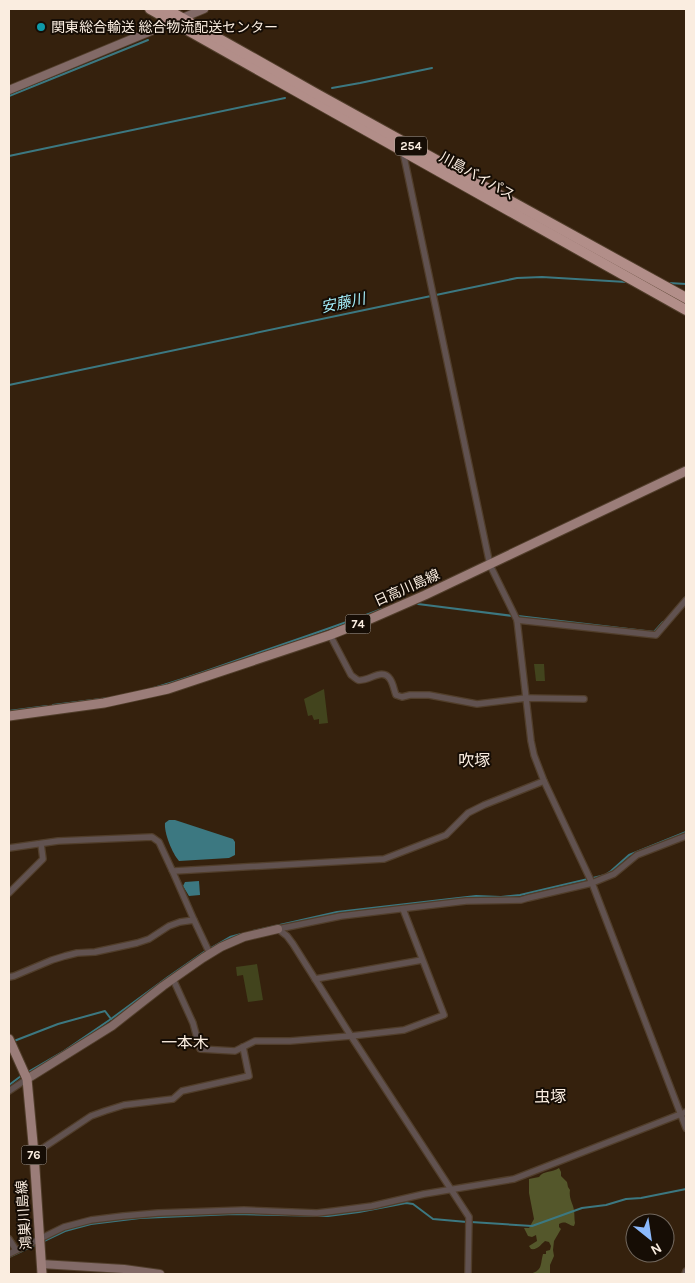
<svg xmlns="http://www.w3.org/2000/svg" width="695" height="1283" font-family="Karla,'Noto Sans JP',sans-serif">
  <rect width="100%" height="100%" fill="#35210d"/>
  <g fill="#42441d">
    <polygon points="534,664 544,664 545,681 536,681"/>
    <polygon points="324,689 328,723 319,724 319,719 314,720 312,715 308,716 304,699"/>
    <polygon points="257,964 263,1000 248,1002 243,975 237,976 236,967"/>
  </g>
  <path fill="#54572b" d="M559,1168L561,1172V1176L567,1182L568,1187L570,1190C569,1197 571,1200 573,1206C575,1212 574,1217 575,1223L574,1226C567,1225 567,1220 559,1224V1227L561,1229L554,1241L553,1250L554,1256L550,1265V1274H529C543,1271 540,1265 543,1254H546V1251L550,1250L551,1246L549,1242L545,1241C540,1245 538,1250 531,1249L529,1246L537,1241L536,1235L532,1237L528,1236L524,1228H529L534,1219L529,1193V1179L539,1177C544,1170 552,1173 559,1168Z"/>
  <g fill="#3c7881">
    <path d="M169,820H175L233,839L235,842V855L229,858L179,861C172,853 164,833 165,823Z"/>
    <polygon points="199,881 200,895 189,896 183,886 185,882"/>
  </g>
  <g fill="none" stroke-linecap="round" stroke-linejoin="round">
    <g stroke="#3c7881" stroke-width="2">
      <polyline points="332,88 360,83 432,68"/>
      <polyline points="9,96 148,40"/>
      <polyline points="9,156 285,98"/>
      <polyline points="669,283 686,284"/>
      <polyline points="436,295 517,278 542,277 626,282"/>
      <polyline points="9,385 431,296"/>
      <polyline points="418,604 513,616"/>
      <polyline points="518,616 654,632 663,622"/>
      <path d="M150,689C186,679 220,666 255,654C298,639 340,625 382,609"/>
      <polyline points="53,705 109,698"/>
      <polyline points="9,711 47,706"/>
      <polyline points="593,878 605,875 611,871 629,855 686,832"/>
      <polyline points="253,931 337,912 476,896 501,897 520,895 588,879"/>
      <polyline points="14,1041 58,1024 105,1011 111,1019"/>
      <polyline points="28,1072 64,1051 111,1019 168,977 204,952 230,937 241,934"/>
      <polyline points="9,1085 21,1076"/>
      <polyline points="471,1222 532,1226 582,1208 606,1205 626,1199 641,1198 686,1189"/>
      <polyline points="44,1241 65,1231 91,1224 140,1218 234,1214 328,1216 359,1212 406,1203 413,1204 433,1219 467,1222"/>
      <polyline points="9,1257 37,1244"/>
    </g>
    <g stroke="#513e2b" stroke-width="8">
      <g id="street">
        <polyline points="403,152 490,565 517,620 531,741 534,755 544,781 592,883 686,1128"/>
        <polyline points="517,620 656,635 686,600"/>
        <path d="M330,635L351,675C354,677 356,679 358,680C369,682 382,667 390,679C393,683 394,690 396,695L402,697L410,695H429L477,704L526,698L584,699"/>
        <polyline points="9,848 58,841 152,837 159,842 172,870 174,871 384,859 446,835 468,813 484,805 544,781"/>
        <polyline points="172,870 194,920"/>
        <polyline points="9,893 43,859 41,844"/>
        <polyline points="278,929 341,916 466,901 521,900 528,898 592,883 604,878 614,874 637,855 686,836"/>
        <polyline points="278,929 287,936 293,944 351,1036 469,1217 468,1274"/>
        <polyline points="9,977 14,976 52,960 65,956 77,953 95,952 137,943 149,939 169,926 180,922 194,920 210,954"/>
        <polyline points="173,979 193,1023 200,1049 235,1051 255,1041 290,1041 351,1036 404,1030 444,1015 403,909"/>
        <polyline points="315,979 422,960"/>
        <polyline points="9,1091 27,1079"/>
        <polyline points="34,1154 91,1116 105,1111 124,1105 173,1099 182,1091 249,1076 243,1047"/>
        <polyline points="9,1239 16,1250"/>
        <polyline points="9,1254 64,1227 91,1220 123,1216 158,1213 244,1210 317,1213 334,1211 372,1206 424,1194 514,1179 686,1112"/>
        <polyline points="685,1274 686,1271"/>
      </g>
    </g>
    <g stroke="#513e2b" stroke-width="10">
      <g id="secondary">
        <polyline points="9,90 204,9"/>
        <polyline points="27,1079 112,1026 163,986 203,958 221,947 244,937 278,929"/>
        <polyline points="41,1264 124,1269 160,1274"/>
      </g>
    </g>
    <g stroke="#513e2b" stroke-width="11">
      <g id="primary">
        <polyline points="9,716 104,703 168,689 330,635 368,620 425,595 686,471"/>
        <polyline points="9,1039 27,1079 34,1154 42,1274"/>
      </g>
    </g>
    <g stroke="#513e2b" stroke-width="12">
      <g id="highway">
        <polyline points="150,9 686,310"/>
        <polyline points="166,9 315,93 686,298"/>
      </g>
    </g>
    <use href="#street" stroke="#615250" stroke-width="5.5"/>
    <use href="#secondary" stroke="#826a67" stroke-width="8"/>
    <use href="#primary" stroke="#9b7d79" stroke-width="9"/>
    <use href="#highway" stroke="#b28e89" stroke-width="10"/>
  </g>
  <circle fill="#0f9aa8" stroke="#160d05" stroke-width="2" cx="41" cy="27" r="5"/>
  <g text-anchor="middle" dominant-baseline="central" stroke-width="4" stroke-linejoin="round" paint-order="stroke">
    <g fill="#160d05" stroke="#b6aa9e" stroke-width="1">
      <rect x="395" y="136.5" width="32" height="19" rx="4"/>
      <rect x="345.5" y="614.5" width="25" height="19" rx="4"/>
      <rect x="21.5" y="1145.5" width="25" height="19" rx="4"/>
    </g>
    <g font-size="12" font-weight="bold" fill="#faede0">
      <text x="411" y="146">254</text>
      <text x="358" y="624">74</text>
      <text x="34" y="1155">76</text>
    </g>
    <g font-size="14" fill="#faede0" stroke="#160d05" text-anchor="start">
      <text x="51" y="27">関東総合輸送 総合物流配送センター</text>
    </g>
    <g font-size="14" fill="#faede0" stroke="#160d05">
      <text transform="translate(477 176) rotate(29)">川島バイパス</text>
      <text transform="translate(407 588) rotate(-24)">日高川島線</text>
      <text transform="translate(24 1215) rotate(-94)">鴻巣川島線</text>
    </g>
    <g font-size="15" font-style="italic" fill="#a4eefa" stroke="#160d05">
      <text transform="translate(343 303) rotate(-12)">安藤川</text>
    </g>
    <g font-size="16" fill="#faede0" stroke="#160d05">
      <text x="474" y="760">吹塚</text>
      <text x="185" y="1042">一本木</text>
      <text x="550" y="1096">虫塚</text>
    </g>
  </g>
  <rect width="695" height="1283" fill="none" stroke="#faede0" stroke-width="20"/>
  <g transform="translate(650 1238) rotate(150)"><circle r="24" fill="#160d05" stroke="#71675d"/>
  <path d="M0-4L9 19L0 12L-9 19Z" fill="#8bb9fc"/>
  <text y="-8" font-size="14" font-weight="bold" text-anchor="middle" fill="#faede0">N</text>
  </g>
</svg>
